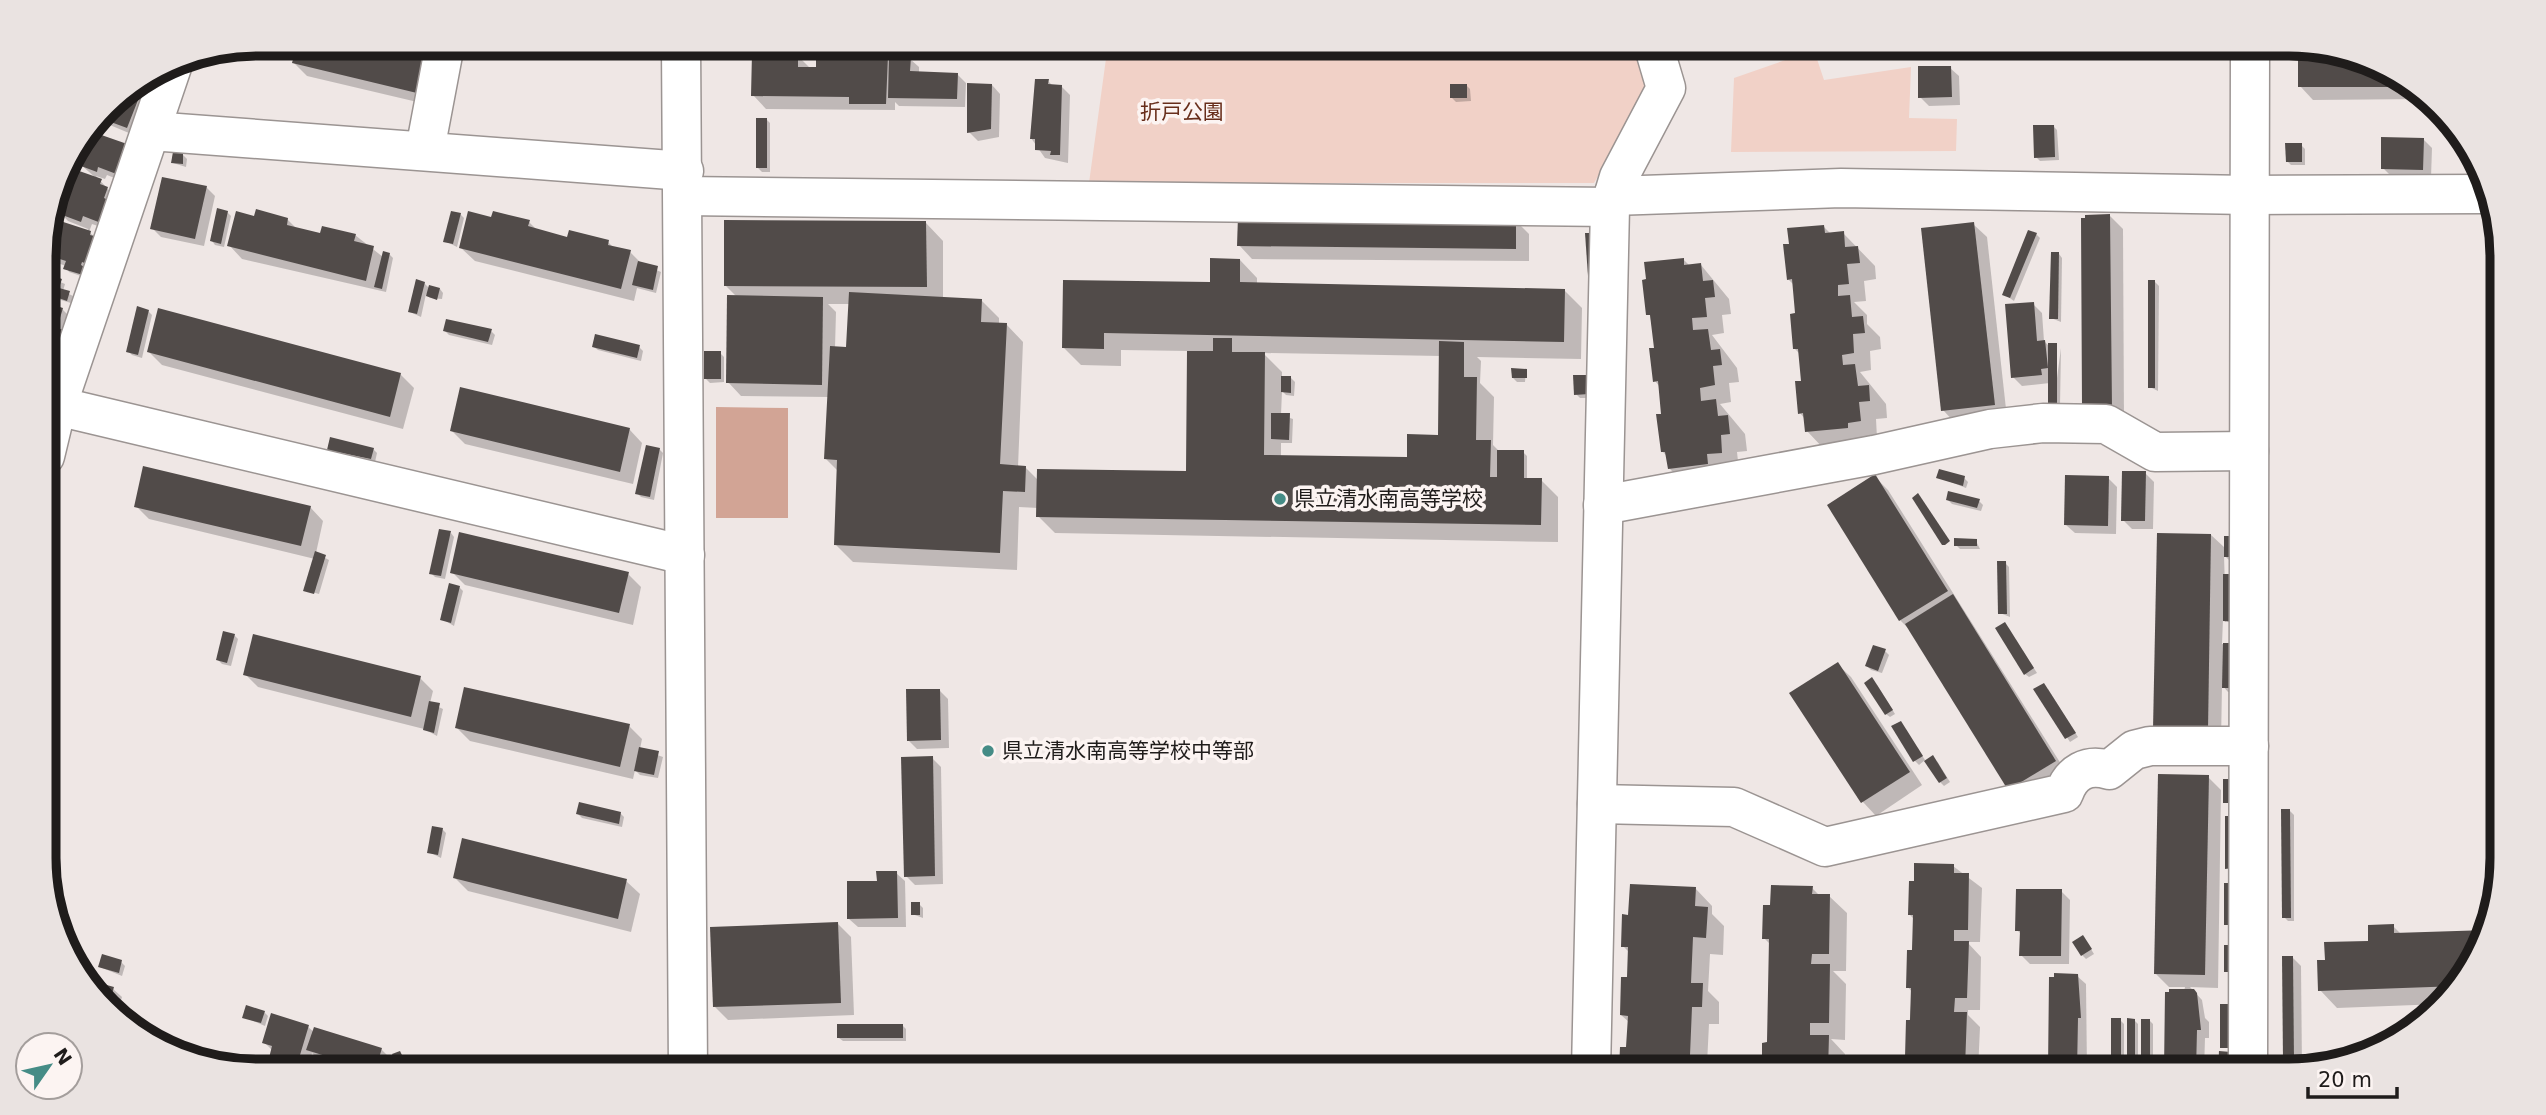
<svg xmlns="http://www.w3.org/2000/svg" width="2546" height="1115" font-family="'DejaVu Sans','Noto Sans JP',sans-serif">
  <rect width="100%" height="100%" fill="#efe7e5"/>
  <g fill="#f1d1c7">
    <polygon points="1108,44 1277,44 1375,52 1464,44 1638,44 1648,89 1594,183 1089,183"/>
    <polygon points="1814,50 1824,80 1911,67 1909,118 1957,119 1956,151 1731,152 1734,78"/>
  </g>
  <polygon fill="#d2a495" points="716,407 788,408 788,518 716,518"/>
  <g fill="#0003" fill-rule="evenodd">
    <polygon points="277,44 292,44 289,58 275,53"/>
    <polygon points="298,44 383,44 425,53 430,105 307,76 294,63"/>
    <polygon points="2331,52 2370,60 2422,99 2313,100 2300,86"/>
    <polygon points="797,55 811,69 887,57 891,61 910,59 919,67 919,73 957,74 966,83 965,107 899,106 895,102 895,110 766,109 753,95"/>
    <polygon points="167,65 157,94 133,86"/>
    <polygon points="1950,68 1959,76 1960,105 1929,106 1920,97"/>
    <polygon points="1048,81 1053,86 1061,86 1070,95 1068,163 1045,158 1031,138"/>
    <polygon points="992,85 1000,94 999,137 978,141 969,132"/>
    <polygon points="1466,85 1470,89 1471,101 1456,102 1452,98"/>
    <polygon points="125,91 139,97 148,106 136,136 98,120 116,97"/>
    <polygon points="766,119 770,123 770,172 762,172 758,168"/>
    <polygon points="2053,126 2057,130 2059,160 2040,161 2036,157"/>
    <polygon points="88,133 129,147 127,183 107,175 105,179 96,176 116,198 110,230 92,224 89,232 99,241 87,278 69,272 66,266 46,259 44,242 50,220 87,232 88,229 68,221 54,206 64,167 97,179 71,156"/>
    <polygon points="2423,139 2432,148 2431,178 2392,177 2383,168"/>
    <polygon points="2301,145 2305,149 2305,165 2291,165 2287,161"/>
    <polygon points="183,155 187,159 186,167 173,163"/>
    <polygon points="206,187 215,196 204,246 161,237 152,228"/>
    <polygon points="227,212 231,216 224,247 215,245 212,241"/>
    <polygon points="460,214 464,218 457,247 445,241"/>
    <polygon points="2110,216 2123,229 2124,420 2100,421"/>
    <polygon points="255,218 287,219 297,229 322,235 355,235 383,257 389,254 393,258 386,292 242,259 229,245"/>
    <polygon points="493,219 529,222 538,231 568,239 608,242 614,248 630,252 642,264 661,272 656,293 637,288 634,301 475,261 461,248"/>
    <polygon points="1516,221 1529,234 1529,261 1252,259 1239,245"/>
    <path d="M926,223L943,241V299L981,300L999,318V324H1006L1023,342L1018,467H1025L1039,481L1188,473L1189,351L1121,350V366L1081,365L1064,348L1211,284L1240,260L1257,278V285L1564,290L1582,308L1581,359L1477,357L1481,361L1480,383L1494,397L1493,445L1500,452H1523L1527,456V480H1541L1558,497V542L1055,533L1038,516V508L1019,507L1017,570L853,562L835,544L838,471L826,459L829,397L741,396L728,382L737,297L726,286ZM828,304H850L848,349L835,348L836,312ZM1263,353L1441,356L1440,437L1408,459L1281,457V443H1292L1293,419L1281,415L1282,391L1286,395L1294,396L1295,382L1291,378H1282V372Z"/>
    <polygon points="1973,224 1987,237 2007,418 1956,424 1943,410"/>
    <polygon points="1824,227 1831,234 1843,233 1875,266 1876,279 1864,281 1866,301 1854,302 1867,315 1867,324 1880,337 1881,349 1870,351 1871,370 1860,372 1886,404 1887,418 1876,419 1877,438 1824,449 1807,431 1805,419 1800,413 1803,382 1800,354 1794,348 1797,315 1794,285 1788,279 1791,246"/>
    <polygon points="2036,234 2040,238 2014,301 2004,294"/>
    <polygon points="2059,254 2062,258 2061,322 2051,318"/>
    <polygon points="1683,259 1690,266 1701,265 1729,299 1731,314 1722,315 1724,333 1712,335 1737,368 1739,382 1729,383 1731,402 1720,404 1745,434 1747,451 1737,452 1739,470 1687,486 1669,468 1668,457 1663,452 1660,387 1655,381 1656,349 1644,281"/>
    <polygon points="44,275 65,284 63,291 73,296 71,303 44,295"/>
    <polygon points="2155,282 2159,286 2158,391 2150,387"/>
    <polygon points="424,283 430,289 440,289 443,293 442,299 430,298 426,294 421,317 410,312"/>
    <polygon points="44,304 62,309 71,318 74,347 44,338"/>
    <polygon points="2033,304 2042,313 2044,341 2050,347 2057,378 2061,348 2060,406 2050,402 2050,383 2022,386 2013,377"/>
    <polygon points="148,311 152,315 142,358 132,355 128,351"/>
    <polygon points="445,331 491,331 495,335 492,345 449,335"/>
    <polygon points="594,347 639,347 643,351 641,361 598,350"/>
    <polygon points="149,352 400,374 414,388 403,429 162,365"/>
    <polygon points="720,353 724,357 724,382 710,383 706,379"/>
    <polygon points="1526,370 1525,382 1517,382 1513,378"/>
    <polygon points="1575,377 1592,398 1580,398 1576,394"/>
    <polygon points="629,429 642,443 633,484 465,444 452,431"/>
    <polygon points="329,449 373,449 377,453 375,462 333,453"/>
    <polygon points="659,449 663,453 654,500 641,497 637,493"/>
    <polygon points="2145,473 2154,482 2153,529 2132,529 2123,520"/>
    <polygon points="1875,477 1888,490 2068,775 2023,802 1913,633 1900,620"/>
    <polygon points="1938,477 1964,478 1968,482 1966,488"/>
    <polygon points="2108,478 2117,487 2116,534 2075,533 2066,525"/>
    <polygon points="1948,500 1979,501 1983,505 1981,511 1952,504"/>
    <polygon points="136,506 310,507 323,521 316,553 329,560 319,594 305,590 315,559 149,519"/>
    <polygon points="451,533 454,537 445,579 435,577 431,573"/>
    <polygon points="2211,535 2238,560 2229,560 2224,555 2226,622 2223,619 2222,644 2234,645 2238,692 2228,692 2222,685 2221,743 2168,742"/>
    <polygon points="1976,541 1980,549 1960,549 1956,545"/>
    <polygon points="2005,563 2009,567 2010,617 2000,613"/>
    <polygon points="452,572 628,574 641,587 633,625 465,585"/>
    <polygon points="459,587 463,591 454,626 442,619"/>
    <polygon points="2008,628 2037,673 2029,677 2025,674"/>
    <polygon points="234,635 238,639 231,666 222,664 218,660"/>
    <polygon points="1885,651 1889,655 1882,673 1871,670 1867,666"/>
    <polygon points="1837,664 1851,677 1922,785 1876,816 1863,802 1791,694"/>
    <polygon points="245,674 420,678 433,691 430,703 443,709 437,736 424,729 258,687"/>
    <polygon points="1876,683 1895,714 1890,717 1886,714"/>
    <polygon points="2048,689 2078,737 2070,742 2036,690"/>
    <polygon points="940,691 948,699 949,748 917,749 908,740"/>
    <polygon points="629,726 642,739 640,749 663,757 658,778 640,775 635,770 633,779 470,741 457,728"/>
    <polygon points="1904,727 1925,760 1919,765 1915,761"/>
    <polygon points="932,758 941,767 943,884 915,885 906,876"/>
    <polygon points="1937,761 1950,782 1944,786 1940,782"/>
    <polygon points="2208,777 2221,790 2218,988 2190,987 2202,1000 2205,1018 2209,1022 2209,1038 2205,1038 2204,1071 2166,1071 2185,987 2169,987 2156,974"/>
    <polygon points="2290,811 2294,815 2294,921 2288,921 2284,917"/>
    <polygon points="620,813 624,817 622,827 582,818 578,814"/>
    <polygon points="442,829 446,833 441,858 429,852"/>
    <polygon points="1953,866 1982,888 1980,942 1967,942 1981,957 1980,1010 1968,1010 1968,1015 1980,1027 1978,1071 1911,1071 1911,1060 1907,1056 1912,992 1908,987 1915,920 1910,915"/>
    <polygon points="896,873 905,881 906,927 858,927 849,919 879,882"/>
    <polygon points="454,877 626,881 640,894 631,932 468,891"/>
    <polygon points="1695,888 1712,906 1712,914 1724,926 1723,955 1710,954 1708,991 1719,1002 1719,1024 1709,1024 1707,1064 1714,1071 1621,1071 1628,1049 1629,1022 1621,1015 1629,979 1630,953 1623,946 1630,917"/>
    <polygon points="1812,888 1820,896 1829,896 1847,913 1846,971 1833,971 1846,984 1845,1040 1831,1039 1845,1054 1845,1071 1763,1071 1769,1044 1771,945 1764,938 1772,907"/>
    <polygon points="2061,891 2070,900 2069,964 2030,964 2021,955 2022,935 2017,930"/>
    <polygon points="919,904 923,908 923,918 912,914"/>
    <polygon points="837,923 851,937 854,1015 728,1020 715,1007"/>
    <polygon points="2393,926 2402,935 2488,932 2458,988 2441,1004 2337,1008 2320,990 2327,962 2370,942"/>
    <polygon points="2086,941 2094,954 2086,959 2082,955"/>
    <polygon points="2292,957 2301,966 2302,1069 2294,1069 2285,1061"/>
    <polygon points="121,962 125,966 122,976 100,967"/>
    <polygon points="2077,976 2086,984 2087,1071 2050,1071"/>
    <polygon points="84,978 93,986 113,989 122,997 118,1011 88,988"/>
    <polygon points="264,1012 268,1016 265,1026 244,1017"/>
    <polygon points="2120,1020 2124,1024 2124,1071 2113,1071"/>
    <polygon points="2134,1020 2138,1024 2138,1071 2129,1071"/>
    <polygon points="2149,1020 2153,1024 2153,1071 2143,1071"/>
    <polygon points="902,1025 906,1029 906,1041 843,1041 839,1038"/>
    <polygon points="308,1027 314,1032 381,1049 390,1058 386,1071 359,1071 317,1058 312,1053 308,1071 271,1057 273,1051 264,1042"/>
    <polygon points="400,1053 404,1057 410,1071 401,1071 394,1055"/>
  </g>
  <g fill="#514b49">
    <polygon points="275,44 287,44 285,56 273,53"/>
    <polygon points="297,44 391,44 426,52 417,93 292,63"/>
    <polygon points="2298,50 2322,50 2370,60 2406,87 2298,87"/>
    <polygon points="752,53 798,53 798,67 816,67 816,54 888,55 886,104 849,104 849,97 751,96"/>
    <polygon points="889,56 911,57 910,71 958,73 957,99 888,98"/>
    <polygon points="1918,66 1951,66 1952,97 1918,98"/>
    <polygon points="1035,79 1049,79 1048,84 1062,85 1060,155 1050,155 1051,151 1035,150 1035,139 1030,139"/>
    <polygon points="967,83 992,84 991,129 967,133"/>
    <rect x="1450" y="84" width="17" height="14"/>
    <polygon points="127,90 140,95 127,128 100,118 116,97"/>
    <rect x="756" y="118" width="11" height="50"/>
    <polygon points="2033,125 2054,125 2055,157 2034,158"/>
    <polygon points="90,131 130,145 119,175 98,167 97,172 81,166 84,161 71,156"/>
    <polygon points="2381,137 2424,138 2423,170 2381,169"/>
    <polygon points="2285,143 2302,143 2302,162 2286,162"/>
    <polygon points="173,152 183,153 183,164 171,163"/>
    <polygon points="65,166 102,179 100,184 108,187 104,198 108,200 101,223 83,216 81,222 57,213 59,208 54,206"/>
    <polygon points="162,177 207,186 195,239 150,229"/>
    <polygon points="217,208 228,211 221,244 210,241"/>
    <polygon points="256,209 288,218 287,225 320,233 322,226 356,234 354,241 374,246 366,281 227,246 236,211 254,216"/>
    <polygon points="451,211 461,213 453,244 443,242"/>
    <polygon points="468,211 491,217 493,211 530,220 528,226 567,237 569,230 609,240 608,245 631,250 621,289 459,248"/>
    <polygon points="2110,214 2112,408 2082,404 2081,218 2085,218 2085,215"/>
    <polygon points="1238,216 1516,219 1516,249 1237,246"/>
    <polygon points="51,218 91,231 90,235 94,236 87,264 82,262 81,265 86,268 83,275 63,269 66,261 44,254"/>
    <polygon points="724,220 926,221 927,287 724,286"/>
    <polygon points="1974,222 1995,405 1941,411 1921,228"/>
    <polygon points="1824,225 1825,233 1844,231 1845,247 1858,246 1860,263 1847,264 1849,284 1838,285 1838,296 1850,295 1852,317 1863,316 1865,333 1853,334 1854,353 1842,355 1843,365 1855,364 1858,386 1869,385 1870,401 1859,402 1861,421 1848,423 1848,428 1805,432 1803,413 1798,414 1795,381 1801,381 1798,349 1793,349 1790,314 1795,313 1792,279 1787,280 1783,244 1789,244 1787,228"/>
    <polygon points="2028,230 2037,233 2010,298 2002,295"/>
    <polygon points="1585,233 1596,233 1596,276 1588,276"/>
    <polygon points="383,251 390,253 382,289 374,287"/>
    <polygon points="2051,252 2059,252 2058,319 2049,319"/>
    <polygon points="1210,258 1240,259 1240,282 1565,289 1564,342 1104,333 1104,349 1062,348 1063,280 1210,282"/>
    <polygon points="1684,258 1684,265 1701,263 1703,281 1713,280 1715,297 1705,298 1707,317 1692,318 1693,330 1708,329 1711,350 1720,349 1722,365 1713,366 1715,385 1700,388 1701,401 1716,399 1718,416 1728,415 1730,434 1721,435 1722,453 1707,454 1708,464 1668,469 1665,452 1661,452 1656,414 1661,414 1658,381 1653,382 1649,348 1654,348 1650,315 1646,315 1642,280 1646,279 1644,262"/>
    <polygon points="638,261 658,266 653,290 632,285"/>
    <polygon points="44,273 62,279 59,288 70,291 67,301 44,293"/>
    <polygon points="416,279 425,282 417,314 408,312"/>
    <rect x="2148" y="280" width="7" height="108"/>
    <polygon points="429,285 440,288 437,300 426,296"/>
    <polygon points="849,292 982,299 981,322 1007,323 1000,464 1026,466 1025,492 1003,491 1000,553 834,545 837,460 824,459 830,346 846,347"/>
    <polygon points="727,295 823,297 822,385 726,383"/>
    <polygon points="44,302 63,308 57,328 67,331 65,339 44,333"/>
    <polygon points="2034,302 2037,341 2045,340 2048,368 2048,343 2057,343 2057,403 2048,403 2048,368 2041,369 2042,375 2011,378 2005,304"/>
    <polygon points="137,306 149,310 138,355 126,352"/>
    <polygon points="158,308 401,373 390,417 147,352"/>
    <polygon points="446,319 492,329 488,342 443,331"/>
    <polygon points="595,334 640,345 637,358 592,347"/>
    <polygon points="1213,338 1232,338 1232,352 1265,352 1264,455 1407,457 1407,434 1438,435 1439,341 1464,342 1464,377 1477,377 1476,440 1491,440 1490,477 1497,477 1497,450 1524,450 1524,478 1542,478 1541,525 1036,517 1037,469 1186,471 1187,351 1213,351"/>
    <rect x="704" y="351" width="17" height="28"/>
    <polygon points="1511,368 1527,369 1527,378 1512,378"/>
    <polygon points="1573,375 1588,375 1589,394 1574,395"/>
    <polygon points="1281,376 1291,376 1291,393 1281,392"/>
    <polygon points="460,387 630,428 620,472 450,431"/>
    <polygon points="1271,413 1290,413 1289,440 1271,439"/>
    <polygon points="330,437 374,448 371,459 327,450"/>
    <polygon points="646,445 660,448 650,497 635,494"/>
    <polygon points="143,466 311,506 301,546 134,507"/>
    <polygon points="1939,469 1965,476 1963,486 1936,478"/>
    <polygon points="2122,471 2146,471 2145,521 2121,521"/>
    <polygon points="1875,474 1948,591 1899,621 1827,505"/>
    <polygon points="2065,475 2109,476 2108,526 2064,525"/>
    <polygon points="1948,491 1980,499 1977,508 1946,500"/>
    <polygon points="1918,493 1950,541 1945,545 1942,545 1912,498"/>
    <polygon points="439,529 451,531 441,576 429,574"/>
    <polygon points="459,532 629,572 619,613 450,573"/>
    <polygon points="2157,533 2211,534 2208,730 2153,729"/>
    <polygon points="2224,536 2236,536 2235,557 2224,557"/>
    <polygon points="1954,538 1977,539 1977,546 1954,546"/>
    <polygon points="315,551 326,555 314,594 303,591"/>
    <polygon points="1997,561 2006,561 2007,614 1998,614"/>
    <polygon points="2223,574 2235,574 2235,622 2223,621"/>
    <polygon points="449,583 460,586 451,623 440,620"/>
    <polygon points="1953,594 2056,761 2008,790 1905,624"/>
    <polygon points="2005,622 2034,668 2024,675 1995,628"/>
    <polygon points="223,631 235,634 227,663 216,660"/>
    <polygon points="253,634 421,676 411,717 243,675"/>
    <polygon points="2223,643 2235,643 2234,688 2222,688"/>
    <polygon points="1873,645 1886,649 1878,671 1865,666"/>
    <polygon points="1838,662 1910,772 1861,803 1789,693"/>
    <polygon points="1872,677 1893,710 1885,715 1864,683"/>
    <polygon points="2044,683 2076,733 2065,739 2033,689"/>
    <polygon points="464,687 630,724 620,767 455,728"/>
    <polygon points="906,689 940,689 941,740 907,741"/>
    <polygon points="429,701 440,703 434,733 423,730"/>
    <polygon points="1901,721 1923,756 1913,762 1891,726"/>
    <polygon points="639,747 659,751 654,775 634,771"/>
    <polygon points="1933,755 1947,778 1939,783 1924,761"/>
    <polygon points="933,756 935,876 904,877 901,757"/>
    <polygon points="2158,774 2209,775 2205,975 2154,974"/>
    <rect x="2223" y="779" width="9" height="24"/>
    <polygon points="579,802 621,812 619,824 576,814"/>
    <polygon points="2281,809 2290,809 2291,918 2282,918"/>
    <polygon points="2225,816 2234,816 2233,868 2225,869"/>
    <polygon points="432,826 443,828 438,855 427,853"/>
    <polygon points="462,838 627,879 618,919 453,878"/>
    <polygon points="1914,863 1954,864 1954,873 1969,873 1968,930 1954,930 1954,941 1969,941 1967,998 1955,998 1954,1012 1967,1012 1965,1068 1953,1067 1953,1071 1909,1071 1909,1057 1905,1057 1906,1020 1910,1020 1911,988 1906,988 1907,950 1912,950 1913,915 1908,915 1909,881 1914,881"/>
    <polygon points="876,871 897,871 898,918 847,919 847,881 877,881"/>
    <polygon points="2224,883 2234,883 2233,925 2224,925"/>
    <polygon points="1630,884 1696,887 1695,906 1708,907 1706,938 1693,937 1691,983 1703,983 1702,1007 1692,1007 1690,1055 1701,1056 1701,1071 1619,1071 1620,1047 1626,1047 1628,1016 1620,1015 1621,977 1627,977 1628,947 1621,947 1622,914 1628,915"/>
    <polygon points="1771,885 1813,886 1812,894 1830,894 1829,954 1812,954 1811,964 1830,964 1829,1023 1810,1023 1810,1035 1829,1035 1828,1071 1762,1071 1762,1043 1767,1042 1769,939 1762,939 1763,905 1770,905"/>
    <polygon points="2016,889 2062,889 2061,956 2019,956 2020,931 2015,931"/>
    <rect x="911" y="902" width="9" height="13"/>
    <polygon points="838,922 841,1003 713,1007 710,927"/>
    <polygon points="2394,924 2394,933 2488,930 2486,939 2459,986 2318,991 2317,960 2325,960 2324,942 2368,941 2368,925"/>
    <polygon points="2083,935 2092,949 2081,956 2072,942"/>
    <polygon points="2224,945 2234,945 2233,972 2224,972"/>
    <polygon points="102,954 122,960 119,973 98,967"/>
    <polygon points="2282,956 2293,956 2294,1061 2283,1061"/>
    <polygon points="2054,973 2078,974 2081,1018 2078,1018 2077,1071 2048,1071 2049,977 2054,977"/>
    <polygon points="92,981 114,987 109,1004 90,990"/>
    <polygon points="2169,989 2194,989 2197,993 2201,1030 2197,1030 2196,1071 2164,1071 2165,992 2169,992"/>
    <rect x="2220" y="1004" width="10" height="44"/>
    <polygon points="246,1005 265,1011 261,1023 242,1018"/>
    <polygon points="271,1013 309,1025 300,1055 309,1058 305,1069 269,1058 272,1046 262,1043"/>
    <rect x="2111" y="1018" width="10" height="53"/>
    <polygon points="2127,1018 2135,1019 2135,1071 2127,1071"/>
    <rect x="2141" y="1019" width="9" height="52"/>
    <rect x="837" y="1024" width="66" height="14"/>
    <polygon points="314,1027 382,1048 375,1071 306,1050"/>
    <polygon points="400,1051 408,1068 399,1071 392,1054"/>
    <polygon points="2219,1051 2231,1052 2230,1071 2218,1071"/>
    <polygon points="415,1060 445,1067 444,1071 412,1071"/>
    <polygon points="260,1061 291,1071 257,1071"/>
    <polygon points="456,1064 472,1069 471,1071 454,1071"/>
  </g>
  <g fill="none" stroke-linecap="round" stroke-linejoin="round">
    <g stroke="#9b9492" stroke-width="41">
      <g id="minor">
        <polyline points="681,44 688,1071"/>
        <polyline points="151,131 684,171"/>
        <polyline points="425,150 445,44"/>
        <polyline points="684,196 1610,207"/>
        <polyline points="1613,196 1841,188 2249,195 2486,194"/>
        <polyline points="57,406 685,555"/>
        <polyline points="45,456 57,406 174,61"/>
        <polyline points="1603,505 1874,455 1990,429 2043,423 2106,424 2155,452 2249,451"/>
        <path d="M1597,804L1734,807L1825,847L2064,793C2071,773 2087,763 2109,770L2134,750L2150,746H2249"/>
        <polyline points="1591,1071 1610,207 1619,177 1666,88 1653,44"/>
        <polyline points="2248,1071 2250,44"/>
      </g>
    </g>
    <use href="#minor" stroke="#fff" stroke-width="38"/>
  </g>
  <g fill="#458c86" stroke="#fcf4f2" stroke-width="2.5">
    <circle cx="1280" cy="499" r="7"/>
    <circle cx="988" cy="751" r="7"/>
  </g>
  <g text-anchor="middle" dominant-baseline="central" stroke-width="7" stroke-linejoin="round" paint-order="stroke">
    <g font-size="21" fill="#682e1b" stroke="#fcf4f2">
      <text x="1182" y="112">折戸公園</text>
    </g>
    <g font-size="21" fill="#1f1c1b" stroke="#fcf4f2" text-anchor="start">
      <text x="1294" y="499">県立清水南高等学校</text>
      <text x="1002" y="751">県立清水南高等学校中等部</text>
    </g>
  </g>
  <path d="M0 0H2546V1115H0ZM257 56H2289A201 201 0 0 1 2490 257V858A201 201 0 0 1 2289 1059H257A201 201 0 0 1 56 858V257A201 201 0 0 1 257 56Z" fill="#eae3e1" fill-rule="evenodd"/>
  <path fill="none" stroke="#1f1c1b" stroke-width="9" d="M257 56H2289A201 201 0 0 1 2490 257V858A201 201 0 0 1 2289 1059H257A201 201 0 0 1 56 858V257A201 201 0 0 1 257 56Z"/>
  <g transform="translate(49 1066) rotate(56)"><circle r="33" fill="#fcf4f2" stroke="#a49e9c" stroke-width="2"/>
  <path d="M0-5L12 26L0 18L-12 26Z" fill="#458c86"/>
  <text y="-10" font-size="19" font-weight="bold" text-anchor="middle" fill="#1f1c1b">N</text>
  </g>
  <path d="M2308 1087v10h89v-10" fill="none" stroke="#1f1c1b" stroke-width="3.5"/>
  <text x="2318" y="1087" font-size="21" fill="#1f1c1b" stroke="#fcf4f2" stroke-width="5" paint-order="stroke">20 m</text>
</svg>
